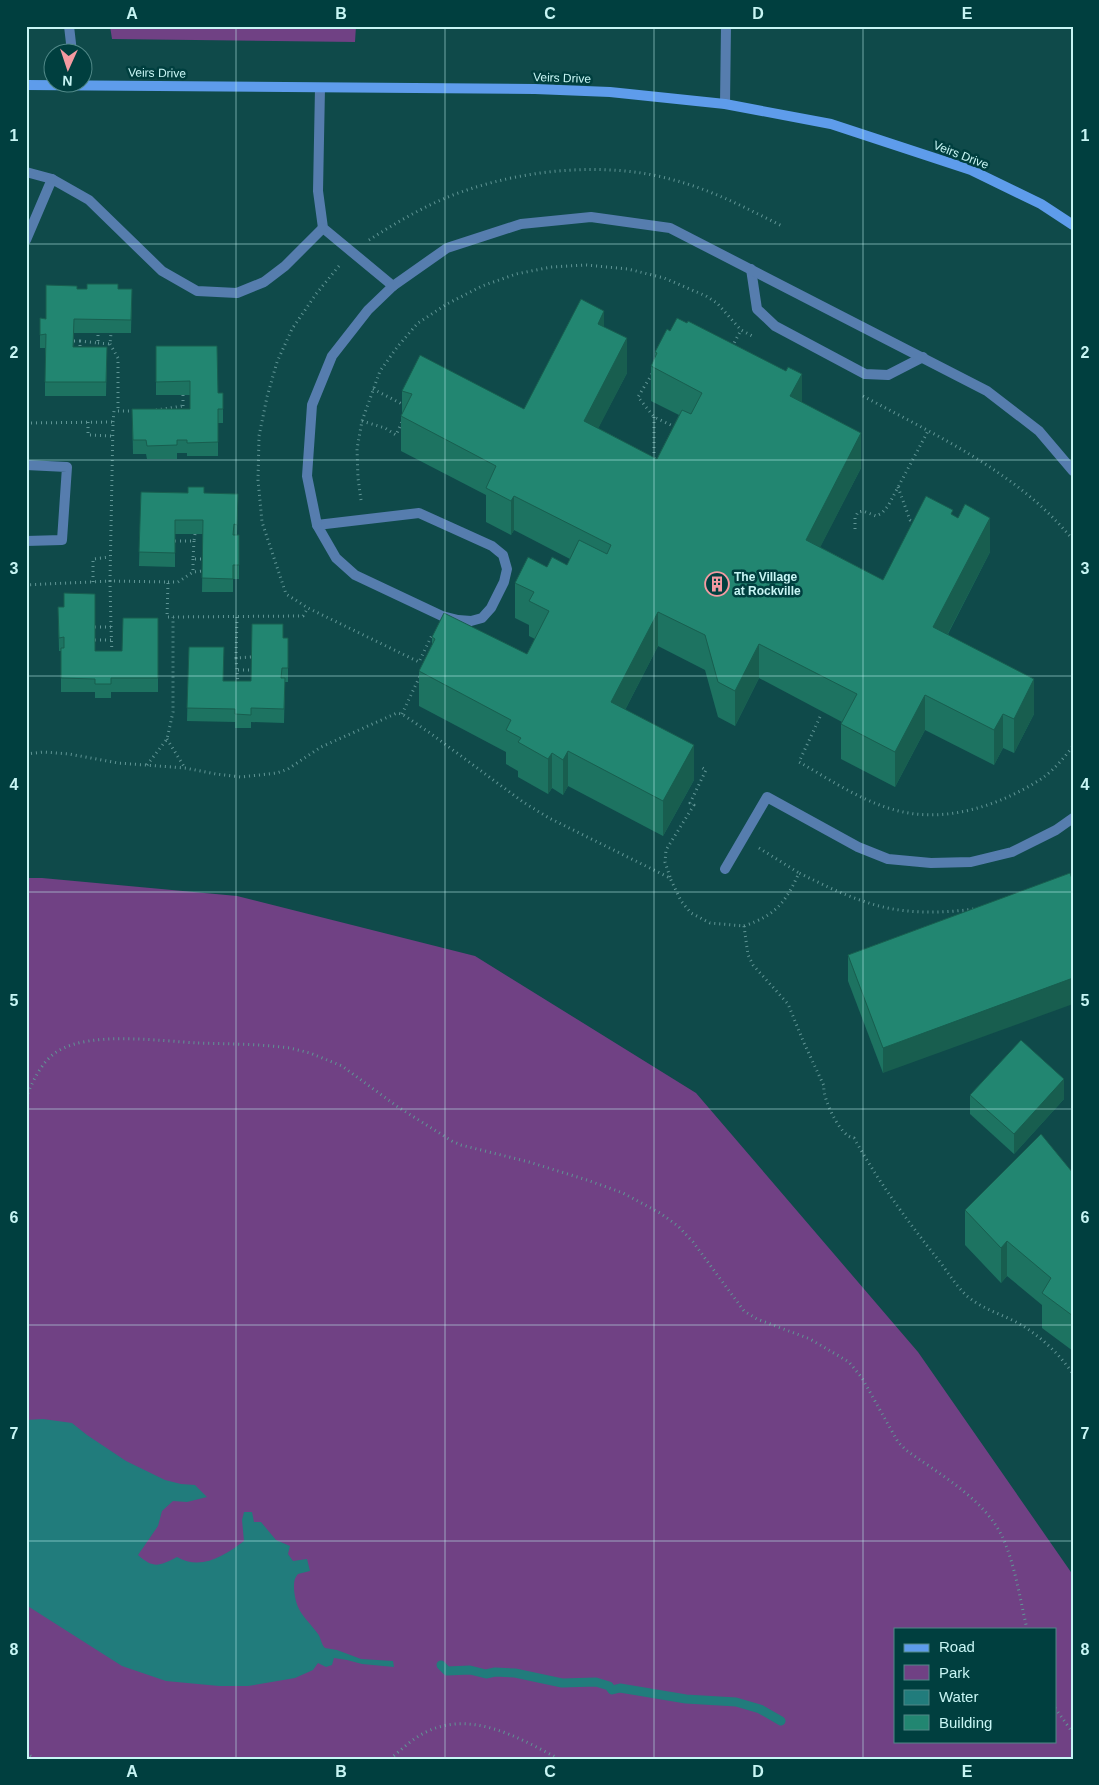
<svg xmlns="http://www.w3.org/2000/svg" width="1099" height="1785" font-family="Arial,sans-serif">
  <rect width="100%" height="100%" fill="#0f4a4a"/>
  <g fill="#704184" fill-rule="evenodd">
    <polygon points="110,26 356,26 355,42 112,39"/>
    <path d="M26,878H42L237,896L475,956L696,1093L918,1352L1073,1575V1759H26ZM895,1629H1055V1741H895Z"/>
  </g>
  <path fill="#217c7c" d="M43,1419L72,1423L87,1435L126,1461L165,1480L181,1484L195,1485L207,1497L187,1502L173,1501L162,1511L158,1526L138,1555C154,1569 159,1566 177,1557C201,1571 224,1556 244,1541L242,1520L244,1512H252L254,1522H261L276,1540L290,1546L288,1554L293,1561L307,1559L310,1571L298,1574C294,1579 294,1582 294,1589C296,1613 305,1616 318,1634C321,1638 321,1644 325,1648L337,1650L361,1659L393,1661L394,1667L362,1664L347,1660L334,1658L332,1665L326,1667L318,1663L313,1670L295,1678L248,1686H219L166,1681L122,1666L26,1605V1420Z"/>
  <g fill="none" stroke-linecap="round" stroke-linejoin="round">
    <polyline stroke="#217c7c" stroke-width="9" points="441,1665 447,1671 470,1670 486,1674 495,1672 515,1673 562,1683 596,1682 609,1686 612,1690 620,1688 686,1699 736,1702 760,1709 781,1721"/>
    <g stroke="#609595" stroke-width="3" stroke-dasharray="1 4" stroke-linecap="butt">
      <path d="M369,240C400,220 433,201 467,190C529,169 607,162 670,179C710,189 746,208 782,226"/>
      <polyline points="339,266 316,294 292,329 277,362 267,397 259,436 258,480 262,522 286,594 308,608 419,662 432,635 433,635"/>
      <polyline points="74,341 80,341 80,349"/>
      <polyline points="80,341 98,343 98,333"/>
      <polyline points="98,343 110,344 111,333"/>
      <polyline points="110,344 118,358 118,412"/>
      <polyline points="732,347 741,330"/>
      <polyline points="652,374 638,397 654,417 675,427"/>
      <polyline points="373,389 404,405"/>
      <polyline points="183,395 183,413"/>
      <path d="M863,396C937,436 1019,473 1073,540"/>
      <polyline points="156,410 183,406"/>
      <polyline points="654,417 654,461"/>
      <polyline points="362,421 385,428 396,435 402,422"/>
      <polyline points="88,422 88,435 113,436"/>
      <polyline points="113,422 114,411 135,411"/>
      <polyline points="26,423 113,422 110,581 26,585"/>
      <polyline points="898,487 910,520 916,523"/>
      <polyline points="361,500 358,478 357,449 362,421 380,371 398,346 418,323 447,304 482,286 516,274 551,267 586,265 628,269 664,278 706,296 717,303 741,330 754,337"/>
      <polyline points="855,529 855,518 858,512 863,511 876,516 882,513 888,506 928,431"/>
      <polyline points="175,541 194,541 195,534"/>
      <polyline points="194,541 193,559 203,559"/>
      <polyline points="193,559 193,572 202,571"/>
      <polyline points="93,582 93,559 110,557"/>
      <polyline points="168,582 178,582 193,572"/>
      <polyline points="95,627 111,627 112,655"/>
      <polyline points="111,627 110,581 168,582 167,617 303,616 308,608"/>
      <polyline points="95,640 111,640"/>
      <polyline points="236,658 237,617"/>
      <polyline points="238,670 251,670"/>
      <polyline points="238,684 236,658 251,657"/>
      <polyline points="402,714 420,676"/>
      <path d="M820,717L799,762C829,779 861,801 895,810C944,824 999,806 1041,779C1053,771 1064,758 1073,746"/>
      <polyline points="167,739 185,768"/>
      <path d="M26,754L44,752L69,754L118,763L185,768L216,774L241,777L277,773L288,769L321,747L397,713L402,714L430,733L523,802L549,818L670,878L681,901L691,913L710,923L744,926L748,955L753,965L788,1004L804,1043L824,1086C822,1098 841,1138 854,1138C878,1181 906,1219 936,1257C946,1269 955,1285 967,1296C981,1308 998,1313 1014,1321C1036,1332 1059,1353 1073,1374"/>
      <polyline points="147,765 167,739 173,712 173,617"/>
      <polyline points="759,848 799,873"/>
      <polyline points="670,877 665,862 666,850 694,805 690,803 706,770 701,767"/>
      <path d="M744,926C776,915 785,903 799,873C820,883 841,894 863,901C898,914 937,914 974,909"/>
      <path d="M26,1098C33,1080 42,1061 58,1051C91,1031 160,1041 198,1043C229,1044 260,1044 290,1048L310,1053L342,1066L398,1107L452,1141L461,1145L529,1162L587,1180L623,1193L660,1213L678,1226L693,1242L744,1311L757,1319L810,1339L849,1362L862,1378L898,1442L906,1450C939,1474 983,1498 1002,1536C1015,1564 1020,1599 1027,1629"/>
      <polyline points="1055,1708 1073,1733"/>
      <polyline points="26,1753 35,1759"/>
      <path d="M390,1759C401,1750 412,1739 424,1733C470,1709 518,1737 559,1759"/>
    </g>
    <g stroke="#567dae" stroke-width="10">
      <polyline points="320,88 318,191 323,228 393,286"/>
      <polyline points="26,172 52,179"/>
      <polyline points="26,240 52,179 89,200 162,271 197,291 237,293 264,282 285,266 323,228"/>
      <polyline points="751,269 757,309 775,326 865,374 888,375 923,357"/>
      <polyline points="26,465 67,467 62,540 26,541"/>
      <polygon points="419,513 492,546 503,555 507,569 504,582 491,608 482,618 471,621 458,620 442,616 355,575 336,558 317,525"/>
      <polyline points="317,525 307,476 312,405 332,356 368,310 393,286 447,248 521,224 591,217 670,228 987,391 1039,431 1073,471"/>
      <polyline points="725,869 767,797 858,847 888,859 931,863 971,862 1012,852 1056,830 1073,818"/>
    </g>
    <g stroke="#567dae" stroke-width="10">
      <polyline points="69,26 72,52"/>
      <polyline points="725,104 726,26"/>
    </g>
    <polyline stroke="#5e9ceb" stroke-width="10" points="26,85 535,89 610,92 725,104 831,124 971,170 1041,204 1073,225"/>
  </g>
  <g fill="#1d7361">
    <polygon points="77,289 132,289 131,333 74,333 73,347 107,347 106,396 45,396 45,348 40,348 40,318 46,319"/>
    <polygon points="604,327 627,373 598,428 657,459 679,415 651,401 651,366 655,357 655,352 802,402 861,468 820,547 883,580 953,515 990,552 948,634 1034,714 1014,753 1003,748 994,765 925,730 895,787 841,759 841,724 842,722 759,678 735,726 718,717 705,670 658,646 625,710 694,780 663,836 568,786 563,795 552,788 548,794 518,777 518,771 506,764 506,752 419,706 419,671 432,645 432,637 527,654 535,639 529,636 529,625 515,618 515,583 547,567 567,565 570,559 514,530 511,535 486,522 486,495 401,451 401,416 402,414 402,391 524,409"/>
    <polygon points="156,346 218,393 223,393 223,423 218,423 218,456 187,456 187,453 177,453 177,459 147,459 146,454 133,454 132,409 190,409 190,395 156,395"/>
    <polygon points="141,492 238,494 237,535 239,535 239,579 233,579 233,592 202,592 203,534 175,534 175,567 139,566"/>
    <polygon points="58,607 95,651 122,651 158,618 158,692 111,692 111,698 95,698 95,692 61,692 61,651 59,651"/>
    <polygon points="283,638 288,638 288,682 285,682 284,723 251,722 251,728 235,728 235,722 187,721 189,647 224,681 251,681"/>
    <polygon points="1070,873 883,1073 848,981 848,955"/>
    <polygon points="970,1095 1064,1099 1014,1154 970,1114"/>
    <polygon points="1073,1173 1073,1351 1042,1328 1042,1305 1007,1276 1001,1283 965,1245 965,1210"/>
  </g>
  <g fill="#185e4f">
    <polygon points="604,311 604,346 598,324"/>
    <polygon points="627,338 627,373 584,456 584,421"/>
    <polygon points="802,374 802,409 790,396"/>
    <polygon points="861,433 861,468 806,575 806,540"/>
    <polygon points="514,496 514,530 511,535 511,501"/>
    <polygon points="990,518 990,552 933,662 933,627"/>
    <polygon points="658,612 658,646 611,737 611,702"/>
    <polygon points="759,644 759,678 735,726 735,691"/>
    <polygon points="1034,679 1034,714 1014,753 1014,719"/>
    <polygon points="925,695 925,730 895,787 895,752"/>
    <polygon points="1003,714 1003,748 994,765 994,730"/>
    <polygon points="694,745 694,780 663,836 663,801"/>
    <polygon points="568,751 568,786 563,795 563,760"/>
    <polygon points="552,753 552,788 548,794 548,759"/>
    <polygon points="1073,978 1073,1004 883,1073 883,1048"/>
    <polygon points="1064,1079 1064,1099 1014,1154 1014,1134"/>
    <polygon points="1007,1241 1007,1276 1001,1283 1001,1248"/>
  </g>
  <g fill="#228671" stroke="#185e4f">
    <polygon points="87,284 118,284 118,289 132,289 131,320 74,319 73,347 107,347 106,382 45,382 46,334 40,335 40,318 46,319 46,285 77,286 77,289 87,289"/>
    <polygon points="581,299 604,311 598,324 627,338 584,421 657,459 682,410 691,414 702,393 651,366 657,353 655,352 667,329 670,331 677,318 687,323 688,321 786,371 788,367 802,374 790,396 861,433 806,540 883,580 926,496 953,510 951,514 958,518 965,504 990,518 933,627 1034,679 1014,719 1003,714 994,730 925,695 895,752 841,724 857,694 759,644 735,691 718,682 705,635 658,612 611,702 694,745 663,801 568,751 563,760 552,753 548,759 518,742 521,738 506,730 511,720 419,671 435,639 432,637 444,613 527,654 549,611 529,601 534,592 515,583 528,557 547,567 552,557 567,565 579,540 607,554 611,545 514,496 511,501 486,488 496,466 401,416 412,394 402,391 420,355 524,409"/>
    <polygon points="156,346 217,346 218,393 223,393 223,409 218,409 218,442 187,443 187,440 177,440 177,445 147,446 146,440 133,440 132,409 190,409 190,381 156,382"/>
    <polygon points="188,487 204,487 204,493 238,494 237,525 234,524 233,535 239,535 239,565 233,565 233,579 202,578 203,520 175,520 175,553 139,552 141,492 188,493"/>
    <polygon points="64,593 95,594 95,651 122,651 123,618 158,618 158,678 111,678 111,684 95,684 95,679 61,678 61,648 64,648 64,637 59,638 58,607 64,607"/>
    <polygon points="252,624 283,624 283,638 288,638 288,668 282,668 281,678 285,678 284,709 251,708 251,715 235,714 235,709 187,708 189,647 224,647 223,681 251,681"/>
    <polygon points="1070,873 1073,882 1073,978 883,1048 848,955"/>
    <polygon points="1021,1040 1064,1079 1014,1134 970,1095"/>
    <polygon points="1041,1134 1073,1173 1073,1316 1042,1293 1051,1278 1007,1241 1001,1248 965,1210"/>
  </g>
  <path fill="none" stroke="#c7f5f4" stroke-width="1" stroke-opacity="0.55" d="M236,26V1759M445,26V1759M654,26V1759M863,26V1759M26,244H1073M26,460H1073M26,676H1073M26,892H1073M26,1109H1073M26,1325H1073M26,1541H1073"/>
  <defs>
    <g id="building-ring" transform="scale(1.25)"><circle r="9.5" fill="#003f3f" stroke="#f49aa1" stroke-width="1.5"/><path d="M-4-6H4V6H1V3H-1V6H-4ZM-2.5-4.3h1.7v1.8h-1.7ZM.8-4.3h1.7v1.8H.8ZM-2.5-1h1.7V.8h-1.7ZM.8-1h1.7V.8H.8Z" fill="#f49aa1"/></g>
  </defs>
  <g fill-rule="evenodd">
    <use href="#building-ring" x="717" y="584"/>
  </g>
  <g text-anchor="middle" dominant-baseline="central" stroke-width="5" stroke-linejoin="round" paint-order="stroke">
    <g font-size="12" fill="#c7f5f4" stroke="#003f3f">
      <text transform="translate(157 73) rotate(1)">Veirs Drive</text>
      <text transform="translate(562 78) rotate(2)">Veirs Drive</text>
      <text transform="translate(961 155) rotate(21)">Veirs Drive</text>
    </g>
    <g font-size="12" font-weight="bold" fill="#c7f5f4" stroke="#003f3f" text-anchor="start">
      <text x="734" y="577">The Village<tspan x="734" dy="14">at Rockville</tspan></text>
    </g>
  </g>
  <rect width="1099" height="1785" fill="none" stroke="#003f3f" stroke-width="55"/>
  <rect x="894" y="1628" width="162" height="115" fill="#003f3f" stroke="#508887"/>
  <rect x="904" y="1644" width="25" height="8" fill="#5e9ceb" stroke="#508887"/>
  <text x="939" y="1652" font-size="15" fill="#c7f5f4">Road</text>
  <rect x="904" y="1665" width="25" height="15" fill="#704184" stroke="#508887"/>
  <text x="939" y="1678" font-size="15" fill="#c7f5f4">Park</text>
  <rect x="904" y="1690" width="25" height="15" fill="#217c7c" stroke="#508887"/>
  <text x="939" y="1702" font-size="15" fill="#c7f5f4">Water</text>
  <rect x="904" y="1715" width="25" height="15" fill="#228671" stroke="#508887"/>
  <text x="939" y="1728" font-size="15" fill="#c7f5f4">Building</text>
  <g transform="translate(68 68) rotate(183)"><circle r="24" fill="#003f3f" stroke="#508887"/>
  <path d="M0-4L9 19L0 12L-9 19Z" fill="#f49aa1"/>
  <text y="-8" font-size="14" font-weight="bold" text-anchor="middle" fill="#c7f5f4">N</text>
  </g>
  <rect x="28" y="28" width="1044" height="1730" fill="none" stroke="#c7f5f4" stroke-width="2"/>
  <g font-size="16" text-anchor="middle" font-weight="bold" fill="#c7f5f4">
    <text x="132" y="19">A</text>
    <text x="341" y="19">B</text>
    <text x="550" y="19">C</text>
    <text x="758" y="19">D</text>
    <text x="967" y="19">E</text>
    <text x="14" y="141">1</text>
    <text x="1085" y="141">1</text>
    <text x="14" y="358">2</text>
    <text x="1085" y="358">2</text>
    <text x="14" y="574">3</text>
    <text x="1085" y="574">3</text>
    <text x="14" y="790">4</text>
    <text x="1085" y="790">4</text>
    <text x="14" y="1006">5</text>
    <text x="1085" y="1006">5</text>
    <text x="14" y="1223">6</text>
    <text x="1085" y="1223">6</text>
    <text x="14" y="1439">7</text>
    <text x="1085" y="1439">7</text>
    <text x="14" y="1655">8</text>
    <text x="1085" y="1655">8</text>
    <text x="132" y="1777">A</text>
    <text x="341" y="1777">B</text>
    <text x="550" y="1777">C</text>
    <text x="758" y="1777">D</text>
    <text x="967" y="1777">E</text>
  </g>
</svg>
